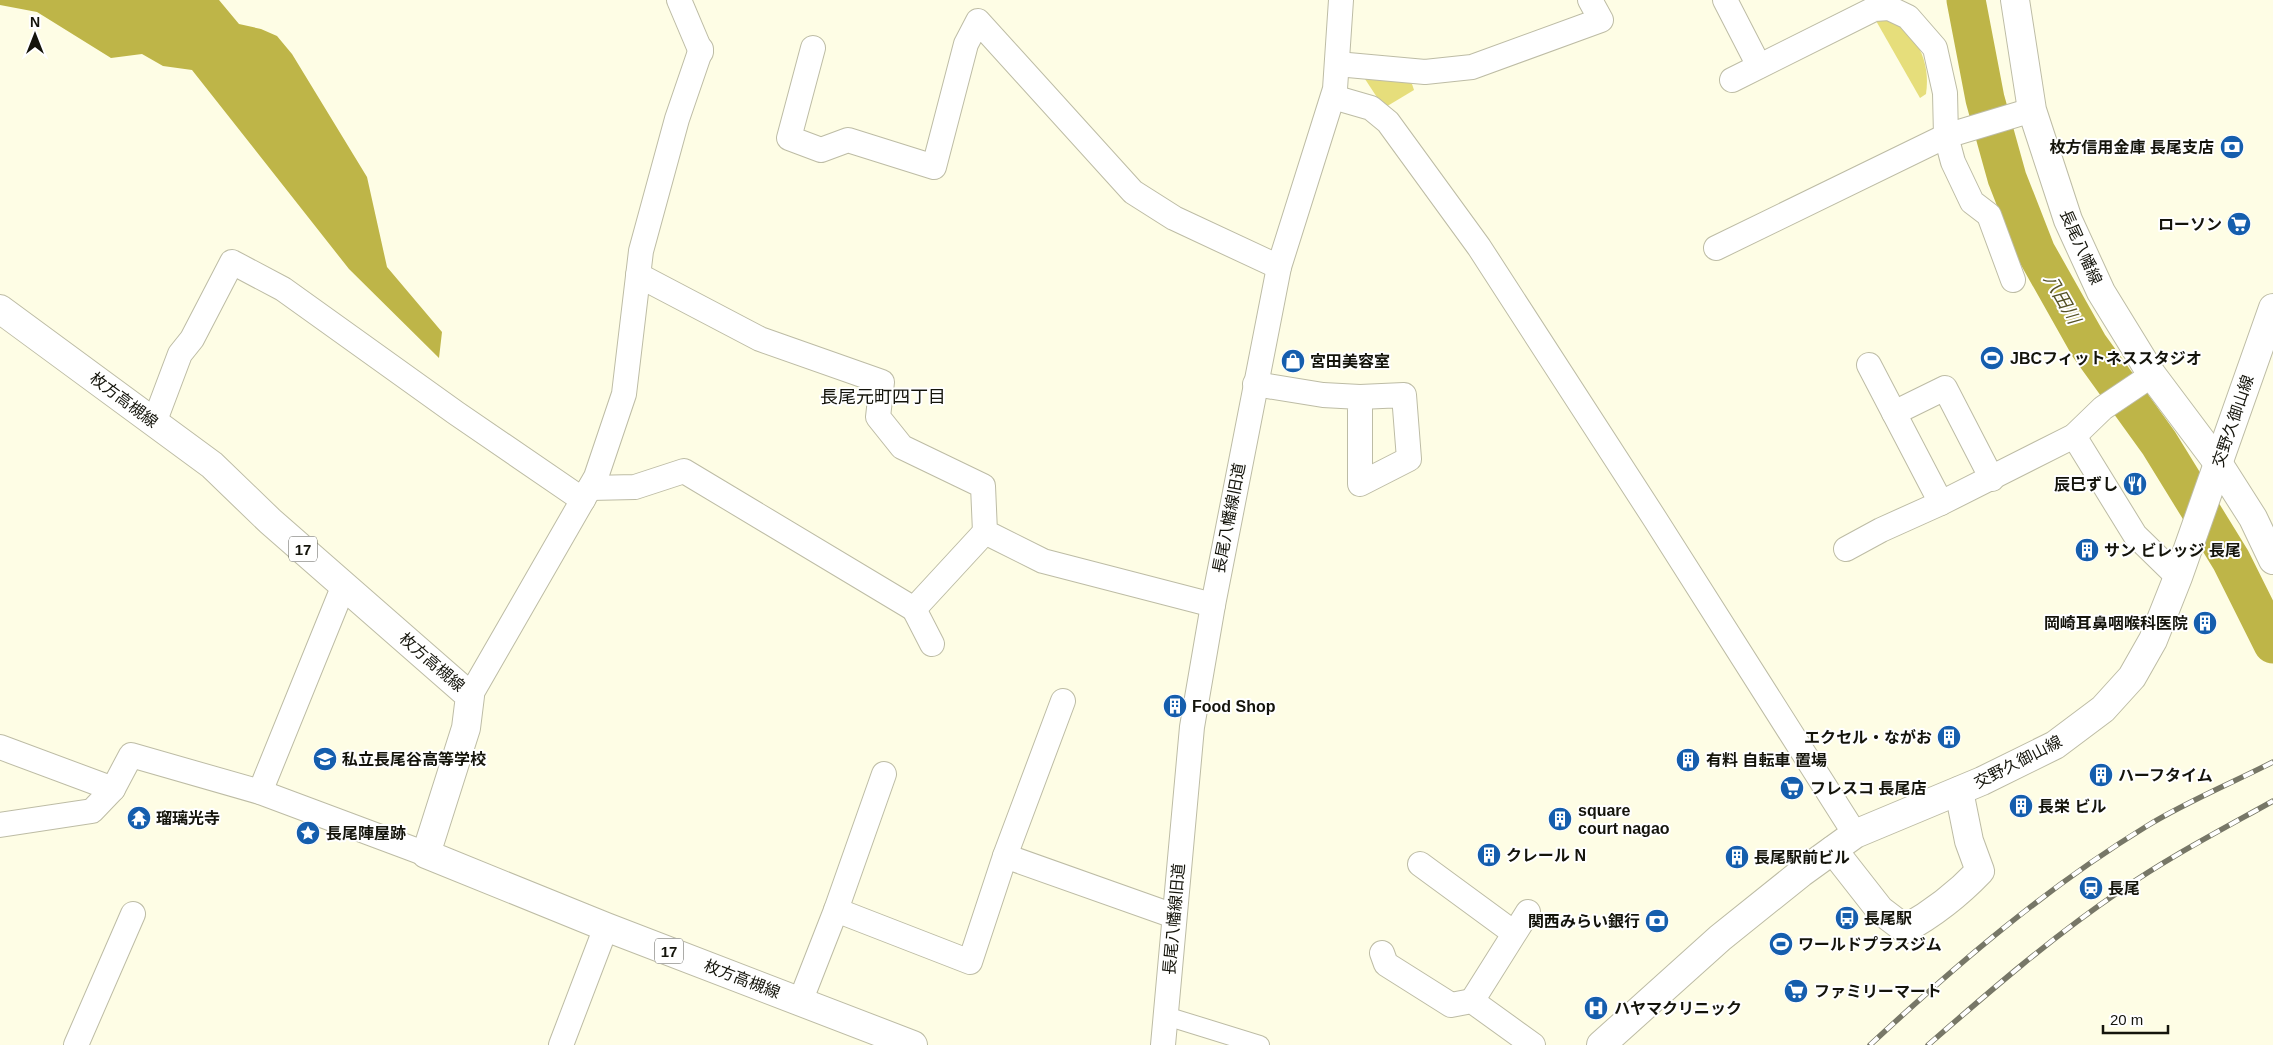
<svg xmlns="http://www.w3.org/2000/svg" width="2273" height="1045" font-family="Helvetica,'Noto Sans JP',sans-serif">
  <rect width="100%" height="100%" fill="#fefde5"/>
  <g fill="#e6de7b">
    <path d="M1889,15C1916,33 1931,61 1926,94L1920,98L1875,19Z"/>
    <polygon points="1393,74 1412,84 1414,90 1384,108 1363,76"/>
  </g>
  <polygon fill="#beb548" points="0,0 219,0 239,24 261,29 277,36 292,54 367,177 387,267 442,332 439,358 349,269 192,70 163,66 142,54 111,58 37,12 0,5"/>
  <g fill="none" stroke-linecap="round" stroke-linejoin="round">
    <polyline stroke="#beb548" stroke-width="39" points="1966,0 1985,99 2007,178 2036,252 2089,346 2159,443 2231,560 2273,644"/>
    <g stroke="#bdbca5" stroke-width="20">
      <polyline id="pedestrian" points="1166,1016 1260,1045"/>
    </g>
    <g stroke="#bdbca5" stroke-width="26">
      <g id="minor">
        <polyline points="679,0 701,52"/>
        <polyline points="1725,0 1759,66"/>
        <polyline points="813,48 789,138 821,150 848,140 934,167 966,44 978,21 1133,192 1174,218 1279,267"/>
        <polyline points="1337,64 1425,72 1472,67 1601,20 1590,0"/>
        <polyline points="1732,80 1874,9 1889,8 1908,17 1935,48 1945,93 1946,136 1953,162 1972,202 1989,215 2013,280"/>
        <polyline points="1333,97 1371,108 1388,122 1479,247 1655,519 1855,834"/>
        <polyline points="1716,248 1946,136 2032,110"/>
        <polyline points="638,275 760,339 882,382 878,417 902,447 983,486 985,532 1043,561 1213,605"/>
        <polyline points="1869,365 1941,503"/>
        <polyline points="1255,384 1323,395 1360,397 1404,395 1409,459 1360,484 1360,397"/>
        <polyline points="1894,413 1945,388 1992,479"/>
        <polyline points="154,423 180,354 192,339 232,262 283,289 456,413 583,500"/>
        <polyline points="2074,436 2135,535 2178,577"/>
        <polyline points="590,488 635,487 684,471 914,609 985,532"/>
        <polyline points="1846,549 1881,530 1941,503 2074,436 2103,408 2152,375"/>
        <polyline points="914,609 932,644"/>
        <polyline points="470,696 596,477 624,394 641,251 677,119 701,49"/>
        <polyline points="0,747 113,789"/>
        <polyline points="260,792 344,585"/>
        <polyline points="0,825 92,811 113,789 131,755 260,792 426,854"/>
        <polyline points="1005,856 1174,916"/>
        <polyline points="1420,864 1514,933"/>
        <polyline points="836,910 970,962 1005,856 1063,701"/>
        <polyline points="1382,953 1386,964 1451,1005 1472,1001 1533,1045"/>
        <polyline points="1472,1001 1528,912"/>
        <polyline points="800,1002 836,910 884,774"/>
        <polyline points="76,1045 133,914"/>
        <polyline points="561,1045 606,927"/>
        <polyline points="1163,1045 1192,727 1213,605 1279,267 1335,89 1341,0"/>
      </g>
    </g>
    <g stroke="#bdbca5" stroke-width="30">
      <g id="tertiary">
        <polyline points="2218,463 2253,518 2273,560"/>
        <path d="M1833,850L1880,910L1905,929C1934,913 1957,895 1980,871L1969,841L1959,791"/>
      </g>
    </g>
    <g stroke="#bdbca5" stroke-width="30">
      <g id="secondary">
        <polyline points="2015,0 2032,110 2068,220 2101,292 2152,375 2218,463"/>
        <polyline points="1601,1045 1720,938 1801,873 1855,834 1982,781 2055,745 2103,709 2132,677 2153,640 2178,577 2273,308"/>
      </g>
    </g>
    <g stroke="#bdbca5" stroke-width="30">
      <polyline id="primary" points="0,309 212,465 270,521 470,696 466,728 426,854 606,927 913,1045"/>
    </g>
    <use href="#pedestrian" stroke="#fff" stroke-width="18"/>
    <use href="#minor" stroke="#fff" stroke-width="24"/>
    <use href="#tertiary" stroke="#fff" stroke-width="28"/>
    <use href="#secondary" stroke="#fff" stroke-width="28"/>
    <use href="#primary" stroke="#fff" stroke-width="28"/>
    <g stroke="#777767" stroke-width="5.5">
      <g id="rail">
        <path d="M1870,1045C1956,965 2047,887 2147,826C2186,802 2232,783 2273,762"/>
        <path d="M1928,1045C1990,991 2052,937 2120,891C2169,857 2221,830 2273,801"/>
      </g>
    </g>
    <use href="#rail" stroke="#fff" stroke-width="4" stroke-dasharray="11" stroke-linecap="butt"/>
  </g>
  <defs>
    <g id="bank-disc" transform="scale(1.25)"><circle r="9.5" fill="#155ead" stroke="#fff"/><path d="M-6-4H6V4H-6ZM0-2.3a2.3 2.3 0 1 0 0 4.6a2.3 2.3 0 1 0 0-4.6Z" fill="#fff"/></g>
    <g id="supermarket-disc" transform="scale(1.25)"><circle r="9.5" fill="#155ead" stroke="#fff"/><path d="M-6-5.5h2.5l.6 2H6L4.5 2H-2.5L-4.4-4H-6ZM-1.5 3.2a1.3 1.3 0 1 0 .1 0ZM3 3.2a1.3 1.3 0 1 0 .1 0Z" fill="#fff"/></g>
    <g id="stadium-disc" transform="scale(1.25)"><circle r="9.5" fill="#155ead" stroke="#fff"/><path d="M0-5a6.5 5 0 1 0 0 10a6.5 5 0 1 0 0-10ZM-3.5-1.8h7v3.6h-7Z" fill="#fff"/></g>
    <g id="shop-disc" transform="scale(1.25)"><circle r="9.5" fill="#155ead" stroke="#fff"/><path d="M-5-2.5h2.3a2.7 3.5 0 0 1 5.4 0H5L5.5 6h-11ZM-1.5-2.5h3a1.5 2.3 0 0 0-3 0Z" fill="#fff"/></g>
    <g id="restaurant-disc" transform="scale(1.25)"><circle r="9.5" fill="#155ead" stroke="#fff"/><path d="M-5-6h1v4h1v-4h1v4h1v-4h1v5L-1.5 .5V6h-2V.5L-5-1ZM5-6V6H3V1.5H1.5Q1.5-4 5-6Z" fill="#fff"/></g>
    <g id="building-disc" transform="scale(1.25)"><circle r="9.5" fill="#155ead" stroke="#fff"/><path d="M-4-6H4V6H1V3H-1V6H-4ZM-2.5-4.3h1.7v1.8h-1.7ZM.8-4.3h1.7v1.8H.8ZM-2.5-1h1.7V.8h-1.7ZM.8-1h1.7V.8H.8Z" fill="#fff"/></g>
    <g id="school-disc" transform="scale(1.25)"><circle r="9.5" fill="#155ead" stroke="#fff"/><path d="M0-5L7-2L0 1L-7-2ZM-4 1L0 2.5L4 1V4Q0 6-4 4Z" fill="#fff"/></g>
    <g id="temple-disc" transform="scale(1.25)"><circle r="9.5" fill="#155ead" stroke="#fff"/><path d="M0-6L5-2H3V0L6.5 2.5H4V6H1.5V3h-3V6H-4V2.5H-6.5L-3 0V-2H-5Z" fill="#fff"/></g>
    <g id="sight-disc" transform="scale(1.25)"><circle r="9.5" fill="#155ead" stroke="#fff"/><path d="M0-6L1.8-2.2L6-1.7L2.9 1.2L3.7 5.4L0 3.3L-3.7 5.4L-2.9 1.2L-6-1.7L-1.8-2.2Z" fill="#fff"/></g>
    <g id="station-disc" transform="scale(1.25)"><circle r="9.5" fill="#155ead" stroke="#fff"/><path d="M-3-6H3Q5-6 5-4V2Q5 4 3 4L4.5 6H3L1.5 4h-3L-3 6H-4.5L-3 4Q-5 4-5 2V-4Q-5-6-3-6ZM-3.5-4v3h7v-3ZM-3.5 1v1.5H-2V1ZM2 1v1.5H3.5V1Z" fill="#fff"/></g>
    <g id="bus-disc" transform="scale(1.25)"><circle r="9.5" fill="#155ead" stroke="#fff"/><path d="M-5-6H5V4H4V6H2V4H-2V6H-4V4H-5ZM-3.5-4V0h7V-4ZM-3.5 1.2v1.5H-2V1.2ZM2 1.2v1.5H3.5V1.2Z" fill="#fff"/></g>
    <g id="hospital-disc" transform="scale(1.25)"><circle r="9.5" fill="#155ead" stroke="#fff"/><path d="M-5-5h3v3.5h4V-5h3V5h-3V1.5h-4V5h-3Z" fill="#fff"/></g>
  </defs>
  <g fill-rule="evenodd">
    <use href="#bank-disc" x="2232" y="147"/>
    <use href="#supermarket-disc" x="2239" y="224"/>
    <use href="#stadium-disc" x="1992" y="358"/>
    <use href="#shop-disc" x="1293" y="361"/>
    <use href="#restaurant-disc" x="2135" y="484"/>
    <use href="#building-disc" x="2087" y="550"/>
    <use href="#building-disc" x="2205" y="623"/>
    <use href="#building-disc" x="1175" y="706"/>
    <use href="#building-disc" x="1949" y="737"/>
    <use href="#school-disc" x="325" y="759"/>
    <use href="#building-disc" x="1688" y="760"/>
    <use href="#building-disc" x="2101" y="775"/>
    <use href="#supermarket-disc" x="1792" y="788"/>
    <use href="#building-disc" x="2021" y="806"/>
    <use href="#temple-disc" x="139" y="818"/>
    <use href="#building-disc" x="1560" y="819"/>
    <use href="#sight-disc" x="308" y="833"/>
    <use href="#building-disc" x="1489" y="855"/>
    <use href="#building-disc" x="1737" y="857"/>
    <use href="#station-disc" x="2091" y="888"/>
    <use href="#bus-disc" x="1847" y="918"/>
    <use href="#bank-disc" x="1657" y="921"/>
    <use href="#stadium-disc" x="1781" y="944"/>
    <use href="#supermarket-disc" x="1796" y="991"/>
    <use href="#hospital-disc" x="1596" y="1008"/>
  </g>
  <g text-anchor="middle" dominant-baseline="central" stroke-width="4" stroke-linejoin="round" paint-order="stroke">
    <g fill="#fff" stroke="#5a5a54" stroke-width="1">
      <rect x="289" y="536.5" width="28" height="25" rx="4"/>
      <rect x="655" y="938.5" width="28" height="25" rx="4"/>
    </g>
    <g font-size="15" font-weight="bold" fill="#14140b">
      <text x="303" y="549">17</text>
      <text x="669" y="951">17</text>
    </g>
    <g font-size="16" font-weight="bold" fill="#14140b" stroke="#fff" text-anchor="start">
      <text x="2214" y="147" text-anchor="end">枚方信用金庫 長尾支店</text>
      <text x="2222" y="224" text-anchor="end">ローソン</text>
      <text x="2010" y="358">JBCフィットネススタジオ</text>
      <text x="1310" y="361">宮田美容室</text>
      <text x="2118" y="484" text-anchor="end">辰巳ずし</text>
      <text x="2104" y="550">サン ビレッジ 長尾</text>
      <text x="2188" y="623" text-anchor="end">岡崎耳鼻咽喉科医院</text>
      <text x="1192" y="706">Food Shop</text>
      <text x="1932" y="737" text-anchor="end">エクセル・ながお</text>
      <text x="342" y="759">私立長尾谷高等学校</text>
      <text x="1706" y="760">有料 自転車 置場</text>
      <text x="2118" y="775">ハーフタイム</text>
      <text x="1810" y="788">フレスコ 長尾店</text>
      <text x="2038" y="806">長栄 ビル</text>
      <text x="1578" y="810">square<tspan x="1578" dy="18">court nagao</tspan></text>
      <text x="156" y="818">瑠璃光寺</text>
      <text x="326" y="833">長尾陣屋跡</text>
      <text x="1506" y="855">クレール N</text>
      <text x="1754" y="857">長尾駅前ビル</text>
      <text x="2108" y="888">長尾</text>
      <text x="1864" y="918">長尾駅</text>
      <text x="1640" y="921" text-anchor="end">関西みらい銀行</text>
      <text x="1798" y="944">ワールドプラスジム</text>
      <text x="1814" y="991">ファミリーマート</text>
      <text x="1614" y="1008">ハヤマクリニック</text>
    </g>
    <g font-size="16" fill="#14140b" stroke="#fff">
      <text transform="translate(2081 247) rotate(66)">長尾八幡線</text>
      <text transform="translate(124 400) rotate(37)">枚方高槻線</text>
      <text transform="translate(2233 421) rotate(-71)">交野久御山線</text>
      <text transform="translate(1229 518) rotate(-79)">長尾八幡線旧道</text>
      <text transform="translate(432 662) rotate(41)">枚方高槻線</text>
      <text transform="translate(2018 762) rotate(-27)">交野久御山線</text>
      <text transform="translate(1174 919) rotate(-85)">長尾八幡線旧道</text>
      <text transform="translate(742 979) rotate(21)">枚方高槻線</text>
    </g>
    <g font-size="18" font-style="italic" fill="#555226" stroke="#fff">
      <text transform="translate(2062 299) rotate(60)">八田川</text>
    </g>
    <g font-size="18" fill="#14140b" stroke="#fff">
      <text x="883" y="397">長尾元町四丁目</text>
    </g>
  </g>
  <g transform="translate(35 35)" stroke="#ffffff" stroke-width="4" paint-order="stroke">
  <path d="M0-4L9 19L0 12L-9 19Z" fill="#14140b"/>
  <text y="-8" font-size="14" font-weight="bold" text-anchor="middle" fill="#14140b">N</text>
  </g>
  <path d="M2103 1025v8h65v-8" fill="none" stroke="#14140b" stroke-width="2.5"/>
  <text x="2110" y="1025" font-size="15" fill="#14140b" stroke="#ffffff" stroke-width="4" paint-order="stroke">20 m</text>
</svg>
